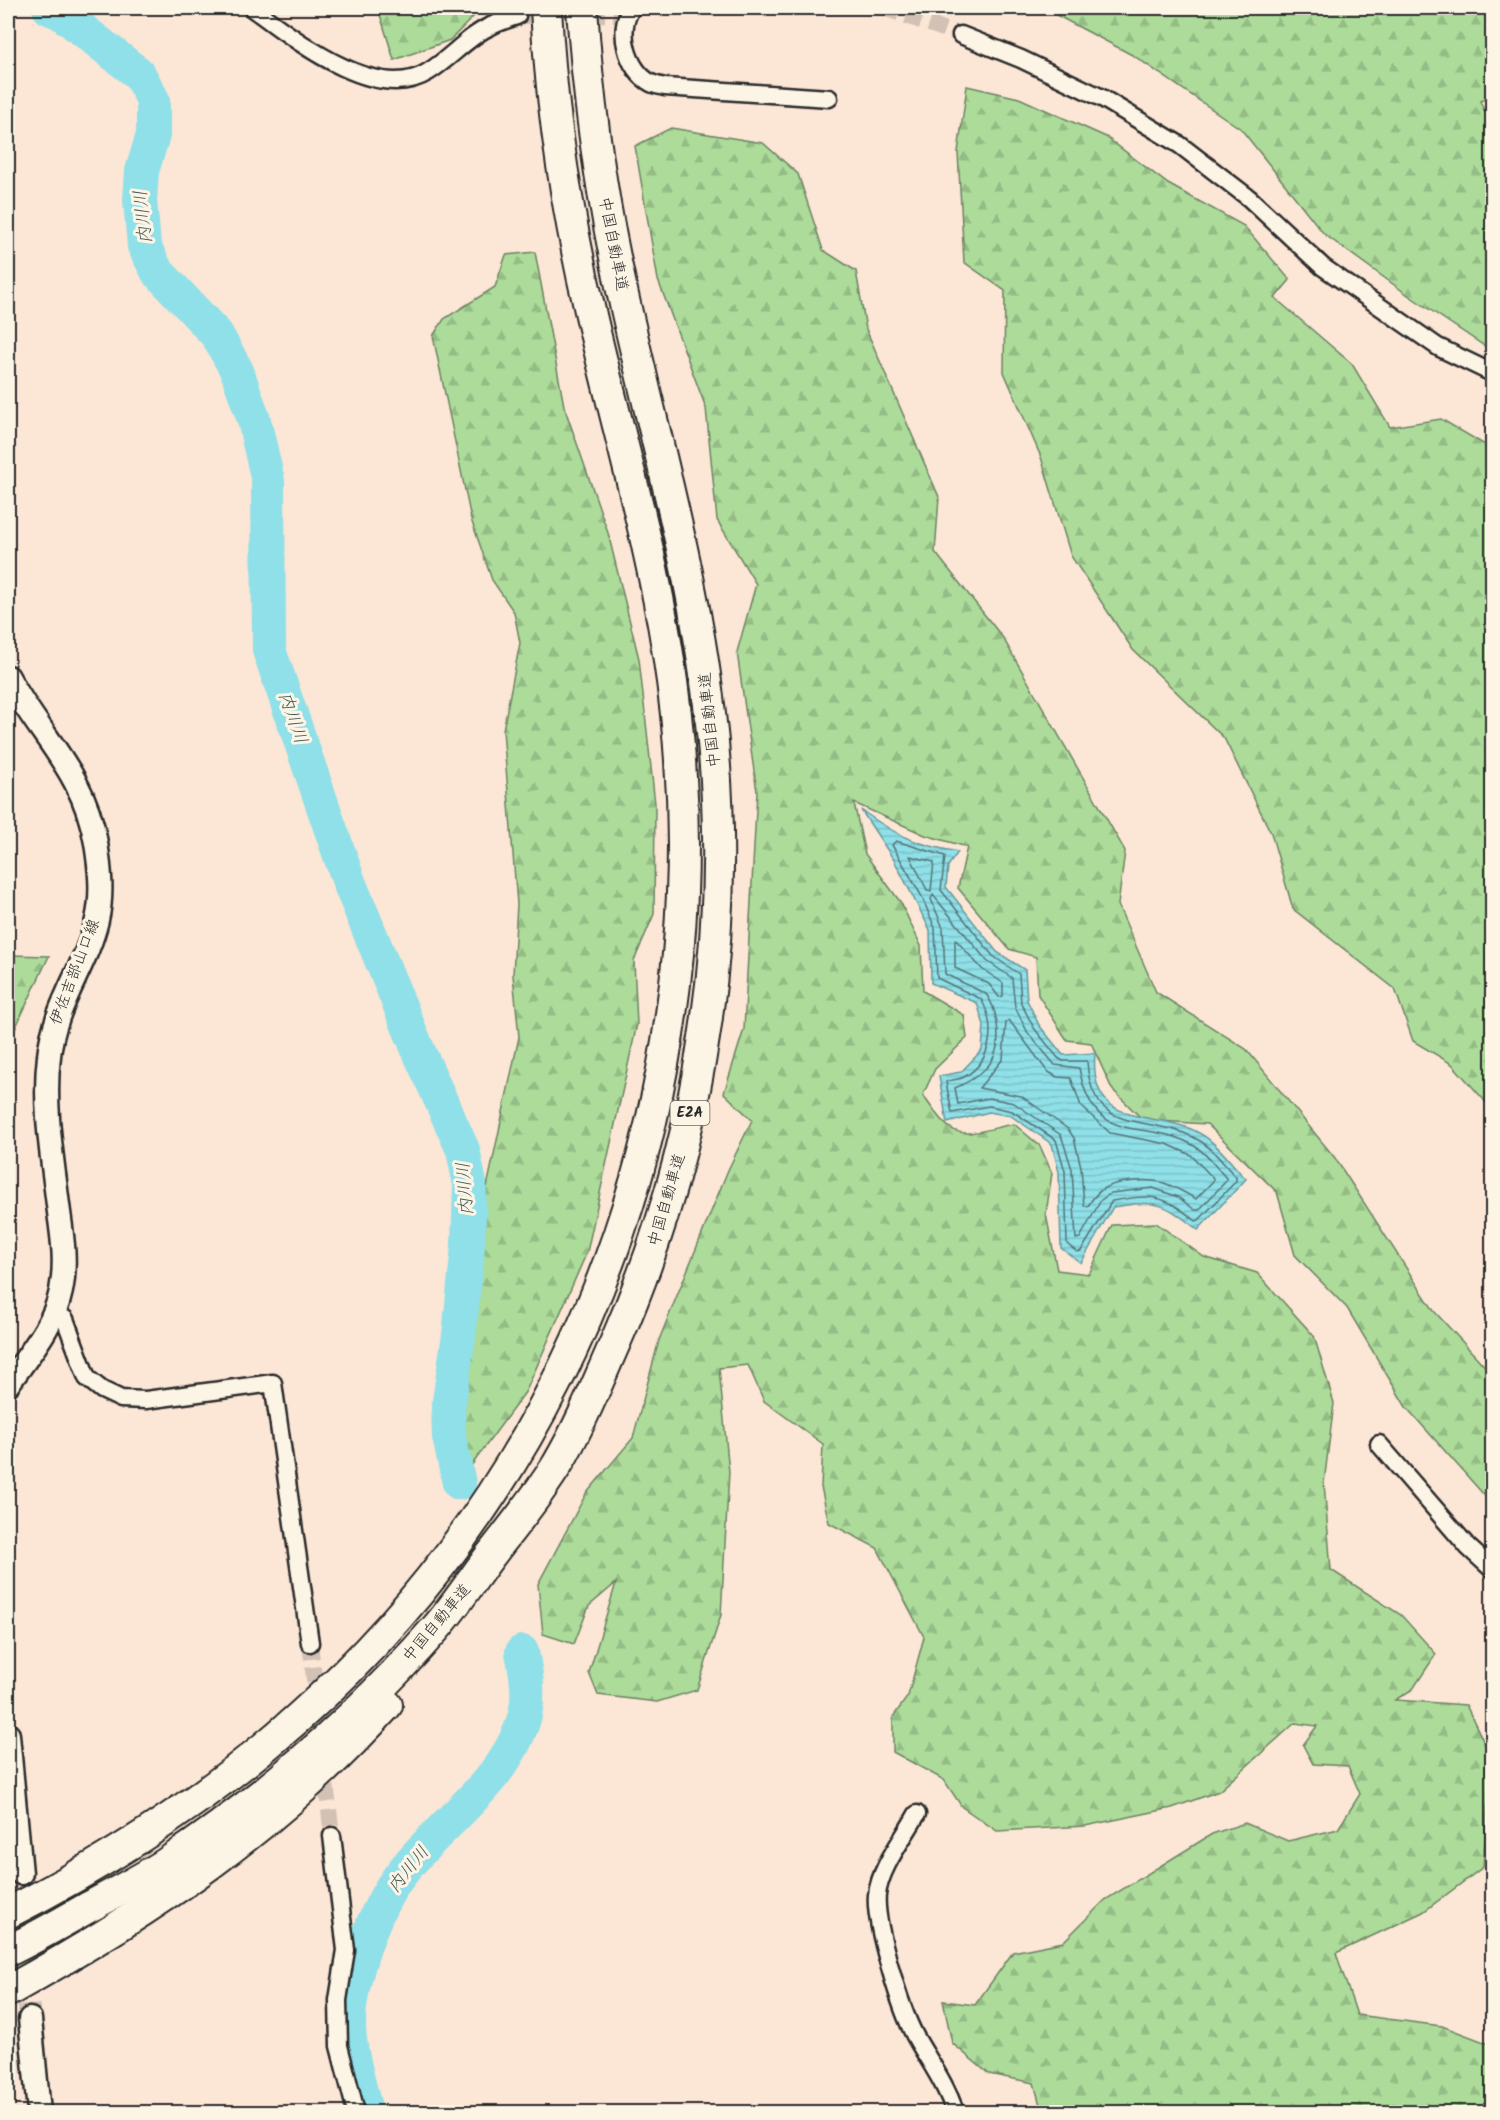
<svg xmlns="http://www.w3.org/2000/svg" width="1500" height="2120" font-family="Kalam,'Klee One',sans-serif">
  <defs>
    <pattern id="forest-firs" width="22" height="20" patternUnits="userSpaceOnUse" patternTransform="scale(1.5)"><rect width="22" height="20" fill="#acdb9a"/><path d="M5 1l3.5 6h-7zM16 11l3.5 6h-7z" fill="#94bc85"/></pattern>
    <pattern id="water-rules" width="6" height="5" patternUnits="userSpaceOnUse" patternTransform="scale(1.5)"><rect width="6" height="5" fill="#8fe0e8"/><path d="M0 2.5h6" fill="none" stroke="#7cc0c7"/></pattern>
  </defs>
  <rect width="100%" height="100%" fill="#fce6d6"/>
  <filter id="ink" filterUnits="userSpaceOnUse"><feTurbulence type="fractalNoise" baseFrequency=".0167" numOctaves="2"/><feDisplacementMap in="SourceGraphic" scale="12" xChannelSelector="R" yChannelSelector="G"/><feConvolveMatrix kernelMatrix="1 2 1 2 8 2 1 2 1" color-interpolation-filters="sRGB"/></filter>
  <g filter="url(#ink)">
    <g fill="url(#forest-firs)" stroke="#6c8362" stroke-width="1.5">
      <polygon points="378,8 482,8 450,40 394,60"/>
      <polygon points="1043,8 1492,8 1492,97 1480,101 1492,128 1492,351 1408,295 1324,234 1241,129 1134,56"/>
      <polygon points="967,86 1019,98 1106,137 1168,184 1244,226 1290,280 1275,298 1352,364 1390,427 1441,419 1492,449 1492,1109 1452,1064 1413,1041 1395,989 1293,909 1271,833 1224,738 1133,650 1071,556 1041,457 1004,372 1005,291 964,262 958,152"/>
      <path d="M671,128L763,143L798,174L823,250L856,271L866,329L939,497L935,552L1003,638L1125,851L1118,905L1156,992L1246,1049L1335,1158L1434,1311L1492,1374V1504L1406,1407L1347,1308L1295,1255L1277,1192L1207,1124L1143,1120L1112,1089L1091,1043L1067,1040L1038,995L1036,957L1009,949L958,888L967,847L925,835L854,803L865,854L901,903L921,946L923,991L964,1015L967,1038L935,1069L923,1095C956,1145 959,1135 1014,1124L1040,1146L1052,1173L1046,1214L1057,1270L1089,1274L1112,1225L1156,1223L1204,1257L1257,1273L1314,1336L1334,1403L1324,1483L1331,1570L1401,1615L1436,1654L1413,1689L1395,1700L1466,1705L1491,1757L1483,1867L1423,1912L1336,1953L1357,2015L1442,2026L1492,2045V2112H1042L1034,2083L989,2074L952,2043L943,2001L975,2005L1013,1952L1063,1942L1105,1900L1212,1834L1245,1823L1288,1841L1338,1829L1360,1794L1348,1766L1313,1764L1303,1745L1317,1726L1295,1723L1219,1791L1172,1808L1085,1826L997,1831L962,1807L944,1780L893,1752V1717L908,1696L924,1637L877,1548L829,1523L821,1487L823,1444L764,1401L748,1365L719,1368L729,1472L721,1615L697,1690L657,1702L598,1695L589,1673L616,1583L589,1606L574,1644L543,1634L538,1584L586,1494L633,1438L659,1340L728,1170L752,1120L724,1093L744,1029L757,792L737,652L756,584L717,520L706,408L658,280L635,146Z"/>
      <polygon points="535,252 564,406 608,533 639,659 655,804 654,914 634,961 637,1024 587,1252 526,1391 471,1466 458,1442 463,1382 484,1201 519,1037 513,975 517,904 503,730 520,643 514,612 492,580 471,519 433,336 444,319 495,287 506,255"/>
      <polygon points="8,955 49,956 8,1044"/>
    </g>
    <path fill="url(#water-rules)" stroke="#67989c" stroke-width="1.5" d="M861,810C898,836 913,844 958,852L948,866L946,887L997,952L1025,970L1027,1000L1039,1025L1063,1055L1095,1053C1088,1135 1158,1106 1204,1136C1220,1146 1233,1166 1246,1179L1198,1230C1163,1202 1158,1200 1113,1207L1081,1263L1061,1248L1059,1172L1052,1144L1011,1116L989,1112L947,1123L939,1076L961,1072L982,1050L984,1025L977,1003L931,983L930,930L894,860Z"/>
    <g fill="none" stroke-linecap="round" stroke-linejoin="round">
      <g stroke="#537377" stroke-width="1.5">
        <path d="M896,841L945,856L941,890L993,956L1019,974L1021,1003L1034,1028L1058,1058L1063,1061H1087C1092,1141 1151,1111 1200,1141C1214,1149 1225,1166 1236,1177V1181L1199,1220L1196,1221C1162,1194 1154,1194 1112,1201L1081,1251L1077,1252L1067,1244L1065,1171L1056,1140L1012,1111L989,1106L952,1113L946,1082C952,1079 959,1080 964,1077C993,1061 996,1025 981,999L937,978L935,928L921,895L892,845Z"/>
        <polygon points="910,856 934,862 931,891 927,890"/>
        <path d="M933,895L987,961L1012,978L1015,1007L1028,1033L1055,1065L1079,1068C1095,1152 1146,1115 1196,1147C1207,1154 1217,1168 1226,1178V1181L1199,1210H1195L1178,1197L1153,1188L1111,1193L1101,1200L1080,1238L1076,1239L1072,1169L1061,1135L1014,1103L989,1098L958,1104L955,1088C969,1082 990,1070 995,1054C1001,1037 997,1008 986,994L945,974L943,928L931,899Z"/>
        <polygon points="955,939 982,969 1003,983 1003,996 999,997 989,984 955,968"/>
        <path d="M1009,1020L1047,1071L1057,1077L1071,1078L1081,1106L1110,1133L1167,1144L1191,1155L1213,1178V1181L1196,1199C1168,1183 1158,1177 1125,1182C1106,1185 1098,1189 1088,1206H1084L1081,1167L1074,1138L1068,1129L1021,1096L979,1088L1003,1059L1006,1022Z"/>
      </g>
      <g stroke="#8fe0e8" stroke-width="34">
        <polyline points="49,8 61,13 139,74 153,100 153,135 142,171 140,200 144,246 157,271 217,335 237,371 254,420 268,481 269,650 349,882 416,1045 463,1150 470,1184 468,1246 459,1335 448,1408 449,1437 459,1483"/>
        <path d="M366,2112C360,2085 350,2056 349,2028C348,1985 371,1917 395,1882C434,1826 507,1784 525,1715C530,1694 526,1672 522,1652"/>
      </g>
      <g stroke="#d2c1b4" stroke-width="16" stroke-dasharray="16 8" stroke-linecap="butt">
        <polyline points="884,8 961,35"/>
        <polyline points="517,16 619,14"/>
        <polyline points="310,1643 332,1836"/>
      </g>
      <polyline stroke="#d2c1b4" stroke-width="22" stroke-dasharray="22 11" stroke-linecap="butt" points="21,1873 30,2019"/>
      <g stroke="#2b2b2b" stroke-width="21">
        <g id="street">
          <path d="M252,8C293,38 376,105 428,72C450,59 468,36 491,26C499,22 508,19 517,16"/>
          <path d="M632,8C616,28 627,71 651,83C655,85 661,86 665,87L829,98"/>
          <polyline points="961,35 1021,59 1102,98 1180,145 1249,198 1323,267 1438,347 1492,373"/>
          <polyline points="56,1314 65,1319 87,1378 102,1390 121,1399 146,1400 273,1383 310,1643"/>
          <polyline points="1379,1444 1468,1547 1492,1569"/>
          <path d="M917,1814C904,1838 880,1867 877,1895C874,1923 901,2010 915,2036C929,2061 946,2084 955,2112"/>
          <polyline points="332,1836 346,1950 338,2000 339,2046 356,2112"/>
        </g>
      </g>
      <g stroke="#2b2b2b" stroke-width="27">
        <g id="secondary">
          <path d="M8,677C40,737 84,771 96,843C100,868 103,894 97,920C86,967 54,1005 49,1056C43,1105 52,1156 58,1205C62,1234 67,1262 61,1291C54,1326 28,1355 8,1384"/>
          <polyline points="8,1735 21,1873"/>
          <polyline points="30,2019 39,2112"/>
        </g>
      </g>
      <g stroke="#2b2b2b" stroke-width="34">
        <g id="highway">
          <path d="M8,1913C112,1860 211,1796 298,1718C598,1452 730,1047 668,654C650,538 616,425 590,311C567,212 551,110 546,8"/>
          <path d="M8,1951C35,1938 61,1923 87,1908C113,1894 140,1880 165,1864C265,1798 357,1718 436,1628C456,1605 472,1580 490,1556C513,1526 537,1497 557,1465C580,1426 597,1384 615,1343C703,1143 736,922 709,705C692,563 651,425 621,286C601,194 588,101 582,8"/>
          <path d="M8,1991C151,1912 276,1828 387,1705"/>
        </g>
      </g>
      <use href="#street" stroke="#fcf5e5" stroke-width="16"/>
      <use href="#secondary" stroke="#fcf5e5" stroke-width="22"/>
      <use href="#highway" stroke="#fcf5e5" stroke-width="30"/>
    </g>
  </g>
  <g text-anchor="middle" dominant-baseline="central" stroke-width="6" stroke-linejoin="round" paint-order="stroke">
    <rect fill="#fcf5e5" stroke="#6a6863" stroke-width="1.5" x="670.5" y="1101" width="39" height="24" rx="4.5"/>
    <g font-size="15" font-weight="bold" fill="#2b2b2b">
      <text x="690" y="1113">E2A</text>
    </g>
    <g font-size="16" fill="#2b2b2b" stroke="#fcf5e5">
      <text transform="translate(613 244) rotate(79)">中国自動車道</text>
      <text transform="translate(710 720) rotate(-96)">中国自動車道</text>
      <text transform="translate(75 972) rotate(-69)">伊佐吉部山口線</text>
      <text transform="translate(667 1200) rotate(-74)">中国自動車道</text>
      <text transform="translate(437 1623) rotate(-50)">中国自動車道</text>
    </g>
    <g font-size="18" font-style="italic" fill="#44585a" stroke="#fcf5e5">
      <text transform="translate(144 217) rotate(-96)">内川川</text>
      <text transform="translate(292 718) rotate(71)">内川川</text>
      <text transform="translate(466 1189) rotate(-94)">内川川</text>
      <text transform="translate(409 1870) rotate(-51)">内川川</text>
    </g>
  </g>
  <rect width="1500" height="2120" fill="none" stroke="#fcf5e5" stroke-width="30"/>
  <rect x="15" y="15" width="1470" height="2090" fill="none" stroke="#2b2b2b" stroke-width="2" filter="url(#ink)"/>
</svg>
